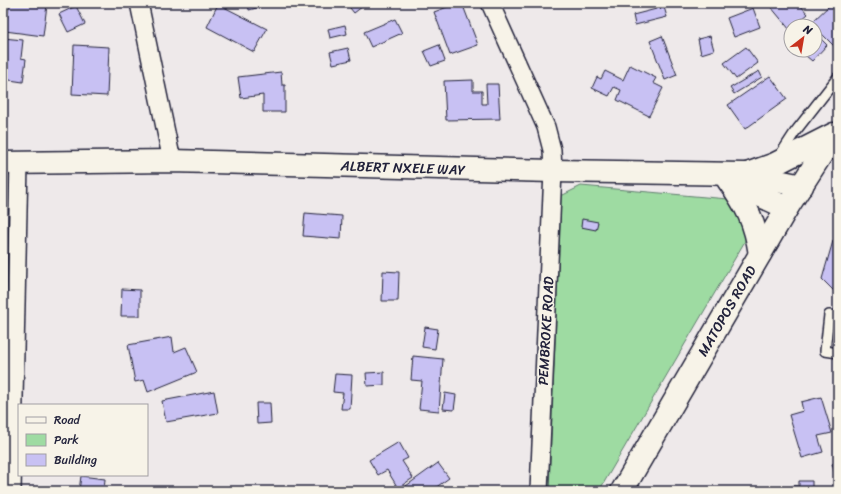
<svg xmlns="http://www.w3.org/2000/svg" width="841" height="494" font-family="Sriracha,sans-serif">
  <rect width="100%" height="100%" fill="#eee9ea"/>
  <filter id="ink" filterUnits="userSpaceOnUse"><feTurbulence type="fractalNoise" baseFrequency=".025" numOctaves="2"/><feDisplacementMap in="SourceGraphic" scale="8" xChannelSelector="R" yChannelSelector="G"/><feConvolveMatrix kernelMatrix="1 2 1 2 8 2 1 2 1" color-interpolation-filters="sRGB"/></filter>
  <g filter="url(#ink)">
    <polygon fill="#9edba2" stroke="#607e6e" points="581,186 728,199 748,236 599,491 549,491 561,196"/>
    <g fill="#c8c1f3" stroke="#22223b">
      <polygon points="9,3 34,3 47,5 43,36 5,31"/>
      <polygon points="248,3 270,3 271,4 249,10"/>
      <polygon points="346,3 367,3 354,13"/>
      <polygon points="458,3 462,3 478,45 450,55 434,12"/>
      <polygon points="695,3 717,3 696,6"/>
      <polygon points="724,3 748,3 725,7"/>
      <polygon points="776,3 798,3 808,14 794,26 791,26 790,30 771,7"/>
      <polygon points="832,3 838,3 838,50 811,23"/>
      <polygon points="218,4 267,29 254,52 207,27"/>
      <polygon points="76,6 85,24 68,32 59,14"/>
      <polygon points="664,7 667,17 635,25 633,15"/>
      <polygon points="753,8 760,27 734,37 727,18"/>
      <polygon points="395,19 402,33 371,47 364,32"/>
      <polygon points="345,25 347,34 330,38 328,29"/>
      <polygon points="815,33 827,45 812,61 799,50 815,50"/>
      <polygon points="662,36 677,75 665,80 650,41"/>
      <polygon points="710,36 714,50 701,54 698,39"/>
      <polygon points="3,38 23,40 21,58 26,59 23,82 3,79"/>
      <polygon points="74,45 109,47 107,96 72,94"/>
      <polygon points="439,45 445,61 431,66 424,51"/>
      <polygon points="746,47 758,63 736,79 724,63"/>
      <polygon points="348,48 351,60 333,64 330,52"/>
      <polygon points="630,65 656,78 653,83 663,88 649,116 617,100 621,90 614,87 609,96 592,88 597,77 601,79 605,71 623,80"/>
      <polygon points="759,71 762,77 734,94 730,88"/>
      <polygon points="281,72 282,85 285,85 285,112 263,112 263,95 241,98 238,77"/>
      <polygon points="770,76 787,99 745,129 728,105"/>
      <polygon points="473,80 473,91 482,91 482,104 487,104 486,84 498,84 500,119 446,120 444,81"/>
      <polygon points="305,213 342,216 341,239 303,236"/>
      <polygon points="582,219 598,222 596,230 581,227"/>
      <polygon points="838,240 838,295 822,279 833,241"/>
      <polygon points="383,271 399,272 398,301 382,301"/>
      <polygon points="122,289 140,290 140,316 121,316"/>
      <polygon points="425,327 438,329 435,349 422,347"/>
      <polygon points="172,337 174,352 186,347 197,372 148,392 144,380 135,382 128,345"/>
      <polygon points="413,356 443,359 439,411 419,409 422,381 411,380"/>
      <polygon points="384,372 384,385 367,386 366,373"/>
      <polygon points="335,374 352,375 350,409 341,409 343,393 333,392"/>
      <polygon points="214,391 218,413 166,422 162,401"/>
      <polygon points="445,393 456,395 454,410 443,409"/>
      <polygon points="821,397 832,433 818,436 823,452 802,458 789,415 803,411 801,402"/>
      <polygon points="256,403 270,403 271,423 257,424"/>
      <polygon points="399,442 408,458 402,461 413,478 398,488 387,470 378,475 369,460"/>
      <polygon points="838,462 838,473 835,474 832,464"/>
      <polygon points="438,463 449,478 431,491 399,491"/>
      <polygon points="81,476 105,479 104,491 79,491"/>
      <polygon points="799,481 812,481 812,491 792,491 792,486 799,486"/>
    </g>
    <g fill="none" stroke-linecap="round" stroke-linejoin="round">
      <g stroke="#22223b" stroke-width="12">
        <g id="lane">
          <polyline points="780,155 795,132 838,77"/>
          <polyline points="838,316 829,315 825,351 838,353"/>
        </g>
      </g>
      <g stroke="#22223b" stroke-width="20">
        <g id="street">
          <polyline points="139,3 172,161"/>
          <polyline points="490,3 546,127 552,150 553,171 539,491"/>
          <polyline points="12,491 19,163"/>
        </g>
      </g>
      <g stroke="#22223b" stroke-width="25">
        <g id="secondary">
          <polyline points="3,163 172,161 553,171 744,174 802,186"/>
          <polyline points="747,174 775,164 834,134"/>
          <path d="M728,180C747,206 755,222 760,254"/>
          <polyline points="729,181 787,208"/>
          <polyline points="622,491 787,208 821,155 838,136"/>
        </g>
      </g>
      <use href="#lane" stroke="#f7f3e8" stroke-width="9"/>
      <use href="#street" stroke="#f7f3e8" stroke-width="17"/>
      <use href="#secondary" stroke="#f7f3e8" stroke-width="22"/>
    </g>
  </g>
  <g text-anchor="middle" dominant-baseline="central" stroke-width="3" stroke-linejoin="round" paint-order="stroke">
    <g font-size="14" fill="#22223b" stroke="#f7f3e8">
      <text transform="translate(403 168) rotate(2)">ALBERT NXELE WAY</text>
      <text transform="translate(727 311) rotate(-60)">MATOPOS ROAD</text>
      <text transform="translate(546 331) rotate(-87)">PEMBROKE ROAD</text>
    </g>
  </g>
  <rect width="841" height="494" fill="none" stroke="#f7f3e8" stroke-width="16"/>
  <rect x="8" y="8" width="825" height="478" fill="none" stroke="#22223b" stroke-width="1.5" filter="url(#ink)"/>
  <rect x="18" y="404" width="130" height="72" fill="#f7f3e8" stroke="#a29fa3"/>
  <rect x="26" y="417" width="20" height="6" fill="#f7f3e8" stroke="#a29fa3"/>
  <text x="54" y="424" font-size="12" fill="#22223b">Road</text>
  <rect x="26" y="434" width="20" height="12" fill="#9edba2" stroke="#a29fa3"/>
  <text x="54" y="444" font-size="12" fill="#22223b">Park</text>
  <rect x="26" y="454" width="20" height="12" fill="#c8c1f3" stroke="#a29fa3"/>
  <text x="54" y="464" font-size="12" fill="#22223b">Building</text>
  <g transform="translate(803 38) rotate(31)"><circle r="19" fill="#f7f3e8" stroke="#a29fa3"/>
  <path d="M0-3L7 15L0 10L-7 15Z" fill="#c8321e"/>
  <text y="-6" font-size="11" font-weight="bold" text-anchor="middle" fill="#22223b">N</text>
  </g>
</svg>
